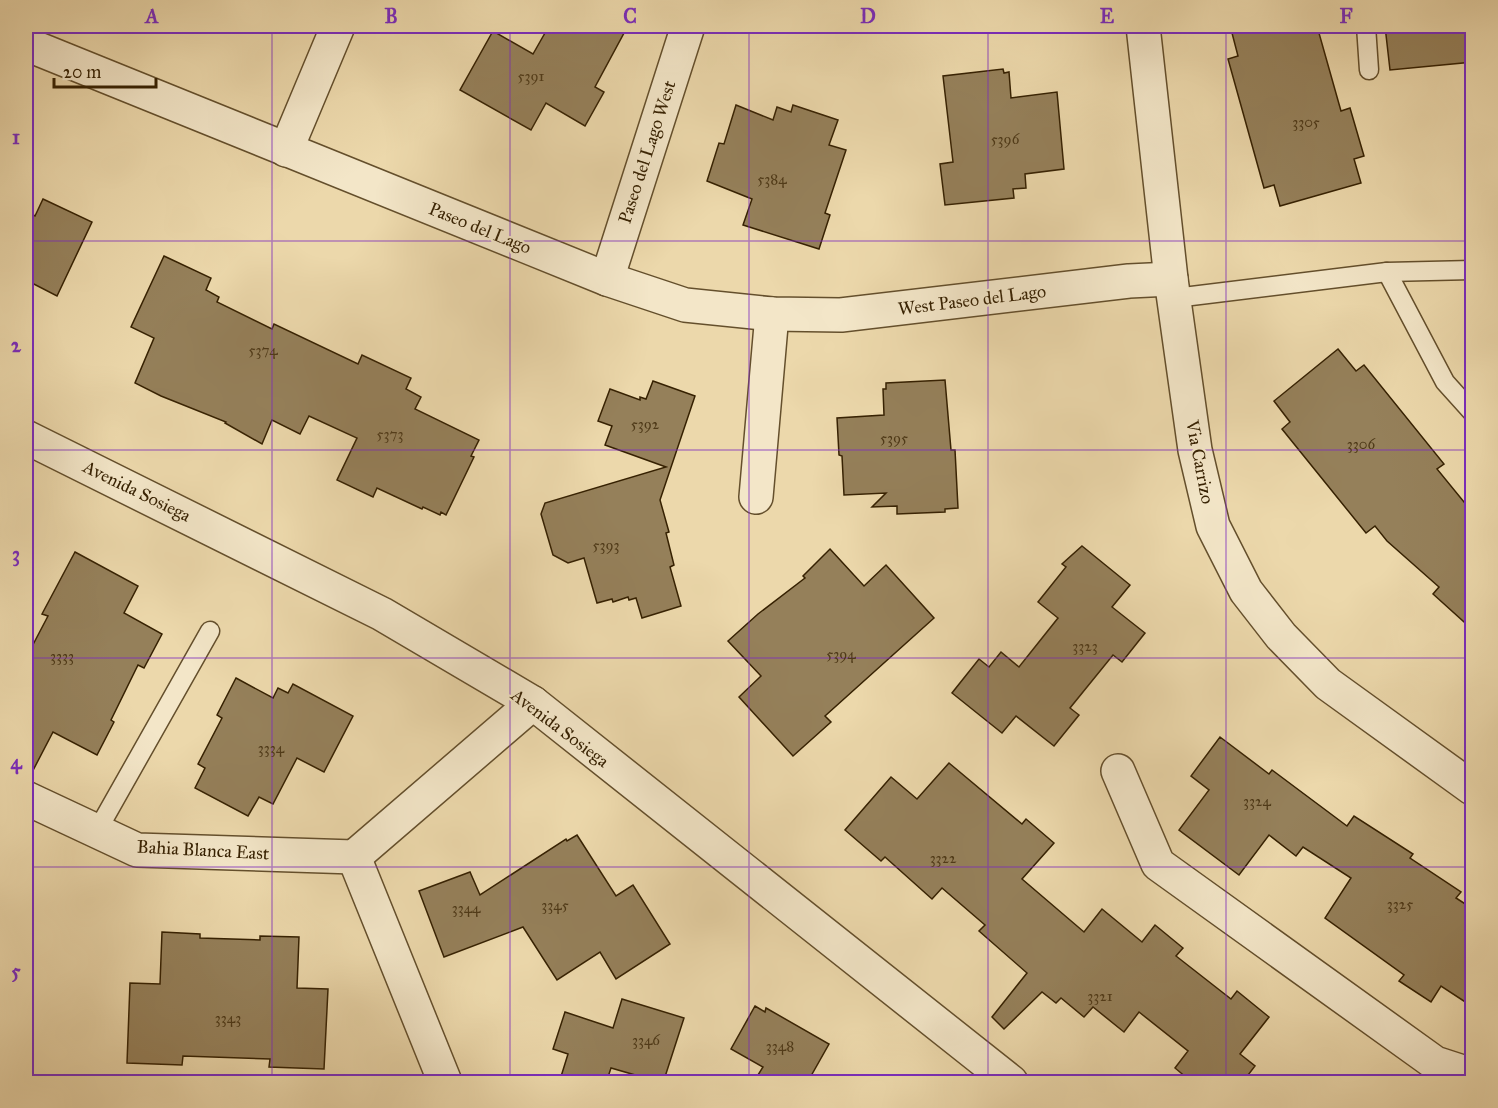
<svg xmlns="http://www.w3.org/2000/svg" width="1498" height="1108" font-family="'IM FELL Great Primer',serif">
  <rect width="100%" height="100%" fill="#ecd8ab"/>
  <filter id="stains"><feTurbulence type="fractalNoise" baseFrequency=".00333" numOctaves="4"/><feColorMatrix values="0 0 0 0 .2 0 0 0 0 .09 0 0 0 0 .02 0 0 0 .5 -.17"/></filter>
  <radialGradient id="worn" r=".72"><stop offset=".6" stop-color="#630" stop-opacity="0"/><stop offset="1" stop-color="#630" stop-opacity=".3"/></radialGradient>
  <g fill="#95805a" stroke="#362102" stroke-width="1.5">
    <polygon points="549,26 610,26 624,33 595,87 604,92 585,126 546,103 531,130 460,90 493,31 533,54"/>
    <polygon points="1260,26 1317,26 1341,111 1350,108 1364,156 1354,159 1361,183 1280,206 1274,185 1264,188 1228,59 1238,56 1232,33"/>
    <polygon points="1385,26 1473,26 1473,62 1390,70"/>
    <polygon points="1003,69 1004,73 1009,72 1011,98 1057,92 1064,169 1025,174 1026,188 1013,189 1014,198 945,205 940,164 953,162 943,76"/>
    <polygon points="736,105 773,120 777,107 791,112 793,105 838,120 829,145 846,150 825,213 830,215 819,249 743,225 752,199 707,181 719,143 724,144"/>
    <polygon points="43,199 92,222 57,296 26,280 26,211 35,216"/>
    <polygon points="164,256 211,278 206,290 219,297 217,302 272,329 274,324 358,364 362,355 411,378 406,389 421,397 415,409 479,440 471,456 474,457 446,515 441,512 440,515 423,507 422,509 377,488 373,497 337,480 357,438 309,416 300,434 272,420 262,444 225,423 226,422 161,396 135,383 154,338 131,327"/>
    <polygon points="1338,349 1356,371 1364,365 1444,464 1437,469 1473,513 1473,630 1433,594 1439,587 1387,541 1375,526 1366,533 1282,429 1290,422 1274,401"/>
    <polygon points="945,380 951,450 955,450 958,508 945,509 945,512 897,514 897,506 872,507 886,493 844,495 842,456 839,455 837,418 884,415 883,389 886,389 886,383"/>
    <polygon points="653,381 695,396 660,500 669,532 666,533 674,565 670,567 681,606 642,618 636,598 629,600 628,597 613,602 612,599 597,603 584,558 568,563 553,555 541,514 545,503 666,467 605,445 612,426 598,421 610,389 640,400 640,397 646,399"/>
    <polygon points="1082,546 1130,585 1112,607 1145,633 1122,662 1113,655 1070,708 1079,715 1054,746 1016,716 1002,733 952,693 979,659 989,667 1001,652 1019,667 1058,618 1038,602 1066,567 1062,564"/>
    <polygon points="830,549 864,586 886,565 934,618 825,716 831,722 793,756 739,697 761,676 728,641 758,614 805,578 803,576"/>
    <polygon points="75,552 138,586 124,613 162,634 144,668 138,665 111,720 114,722 97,755 53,732 28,780 26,779 26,658 48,616 42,614"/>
    <polygon points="236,678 273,698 278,688 288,693 293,684 353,716 324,772 297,758 273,804 259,797 248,816 195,788 205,768 198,764 222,718 217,715"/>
    <polygon points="1220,737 1269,774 1272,770 1347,826 1354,816 1413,854 1410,858 1461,892 1456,898 1473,909 1473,1007 1441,986 1431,1002 1399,981 1404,975 1325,918 1351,878 1303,847 1296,856 1269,835 1239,875 1179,830 1209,790 1191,776"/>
    <polygon points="949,763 1022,824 1026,819 1054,843 1022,879 1084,932 1102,909 1142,942 1155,925 1183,948 1176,956 1231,999 1237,991 1269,1017 1240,1054 1255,1066 1242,1083 1193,1083 1175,1068 1188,1051 1139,1012 1124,1032 1093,1007 1084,1017 1061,998 1056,1003 1042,992 1004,1029 992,1017 1027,973 979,931 985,925 942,888 932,899 885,857 881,861 845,830 891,777 917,799"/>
    <polygon points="577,835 616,896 633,885 670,944 616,979 600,952 557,980 523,927 444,957 419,891 470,872 480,895 566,839 567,841"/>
    <polygon points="162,932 200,934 200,938 260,940 260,936 299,937 297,988 328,989 324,1069 269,1067 270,1059 183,1056 182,1065 127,1063 130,983 160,984"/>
    <polygon points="622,999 684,1018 663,1083 611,1068 606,1083 559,1083 568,1054 553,1049 565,1012 613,1028"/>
    <polygon points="755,1006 765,1012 766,1008 829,1044 807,1083 753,1083 763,1067 731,1049"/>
  </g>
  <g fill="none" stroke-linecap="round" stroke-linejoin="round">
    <g stroke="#644f2c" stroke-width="21">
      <g id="service">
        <polyline points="1366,26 1369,70"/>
        <polyline points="1387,272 1445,382 1472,412"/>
        <polyline points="1175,298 1387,272 1472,270"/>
        <polyline points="97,831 210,631"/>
      </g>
    </g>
    <g stroke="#644f2c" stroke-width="36">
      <g id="minor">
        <polyline points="26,44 607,279 685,305 772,314 841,315 1129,281 1171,279"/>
        <polyline points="286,150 338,26"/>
        <polyline points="607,279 688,26"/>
        <polyline points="756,497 772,314"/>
        <polyline points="1118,771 1158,864 1435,1063 1472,1075"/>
        <polyline points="26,798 137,850 354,857 533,703"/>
        <polyline points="354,857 445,1082"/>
      </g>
    </g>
    <g stroke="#644f2c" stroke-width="36">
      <g id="tertiary">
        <polyline points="1143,26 1171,279 1195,450 1213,526 1246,591 1281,636 1328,684 1472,788"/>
        <polyline points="26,437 382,614 533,703 1011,1082"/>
      </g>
    </g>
    <use href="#service" stroke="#f3e6c8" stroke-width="18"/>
    <use href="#minor" stroke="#f3e6c8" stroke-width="33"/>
    <use href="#tertiary" stroke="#f3e6c8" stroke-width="33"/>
  </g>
  <path fill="none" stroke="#7b2cbf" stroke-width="1.5" stroke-opacity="0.55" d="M272,26V1082M510,26V1082M749,26V1082M988,26V1082M1226,26V1082M26,241H1472M26,450H1472M26,658H1472M26,867H1472"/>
  <g text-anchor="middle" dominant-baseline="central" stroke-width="4.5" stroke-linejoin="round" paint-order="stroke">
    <g font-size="15" fill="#4e3918">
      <text x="531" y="76">5391</text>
      <text x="1306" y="122">3305</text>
      <text x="1005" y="139">5396</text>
      <text x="772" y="179">5384</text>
      <text x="263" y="350">5374</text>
      <text x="645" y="424">5392</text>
      <text x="390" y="434">5373</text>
      <text x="894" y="438">5395</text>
      <text x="1361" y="444">3306</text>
      <text x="606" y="545">5393</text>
      <text x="1085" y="646">3323</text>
      <text x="841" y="654">5394</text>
      <text x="62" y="656">3333</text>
      <text x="271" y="748">3334</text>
      <text x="1257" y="801">3324</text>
      <text x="943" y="858">3322</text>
      <text x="1400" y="904">3325</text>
      <text x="555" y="905">3345</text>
      <text x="466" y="908">3344</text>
      <text x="1100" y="996">3321</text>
      <text x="228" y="1018">3343</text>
      <text x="646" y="1040">3346</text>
      <text x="780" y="1046">3348</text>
    </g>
    <g font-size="18" fill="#362102" stroke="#f3e6c8">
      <text transform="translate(647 152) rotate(-72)">Paseo del Lago West</text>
      <text transform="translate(480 228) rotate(22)">Paseo del Lago</text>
      <text transform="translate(972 300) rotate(-7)">West Paseo del Lago</text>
      <text transform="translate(1200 462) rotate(79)">Via Carrizo</text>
      <text transform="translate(137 491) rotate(26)">Avenida Sosiega</text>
      <text transform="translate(560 728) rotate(37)">Avenida Sosiega</text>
      <text transform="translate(203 850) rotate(3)">Bahia Blanca East</text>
    </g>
  </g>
  <rect width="1498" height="1108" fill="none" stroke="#ecd8ab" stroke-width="66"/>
  <path d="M54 78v9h102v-9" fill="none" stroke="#362102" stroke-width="3"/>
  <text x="63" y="78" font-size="18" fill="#362102" stroke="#f3e6c8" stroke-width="4.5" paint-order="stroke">20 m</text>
  <rect x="33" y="33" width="1432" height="1042" fill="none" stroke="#7b2cbf" stroke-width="2"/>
  <g font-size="20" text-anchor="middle" font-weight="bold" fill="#7b2cbf">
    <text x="152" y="23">A</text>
    <text x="391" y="23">B</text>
    <text x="630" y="23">C</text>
    <text x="868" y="23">D</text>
    <text x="1107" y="23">E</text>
    <text x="1346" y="23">F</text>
    <text x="16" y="144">1</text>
    <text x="16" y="352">2</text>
    <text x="16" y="561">3</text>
    <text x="16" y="769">4</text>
    <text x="16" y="978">5</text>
  </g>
  <rect width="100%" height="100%" filter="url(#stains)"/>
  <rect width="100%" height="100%" fill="url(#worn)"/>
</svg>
